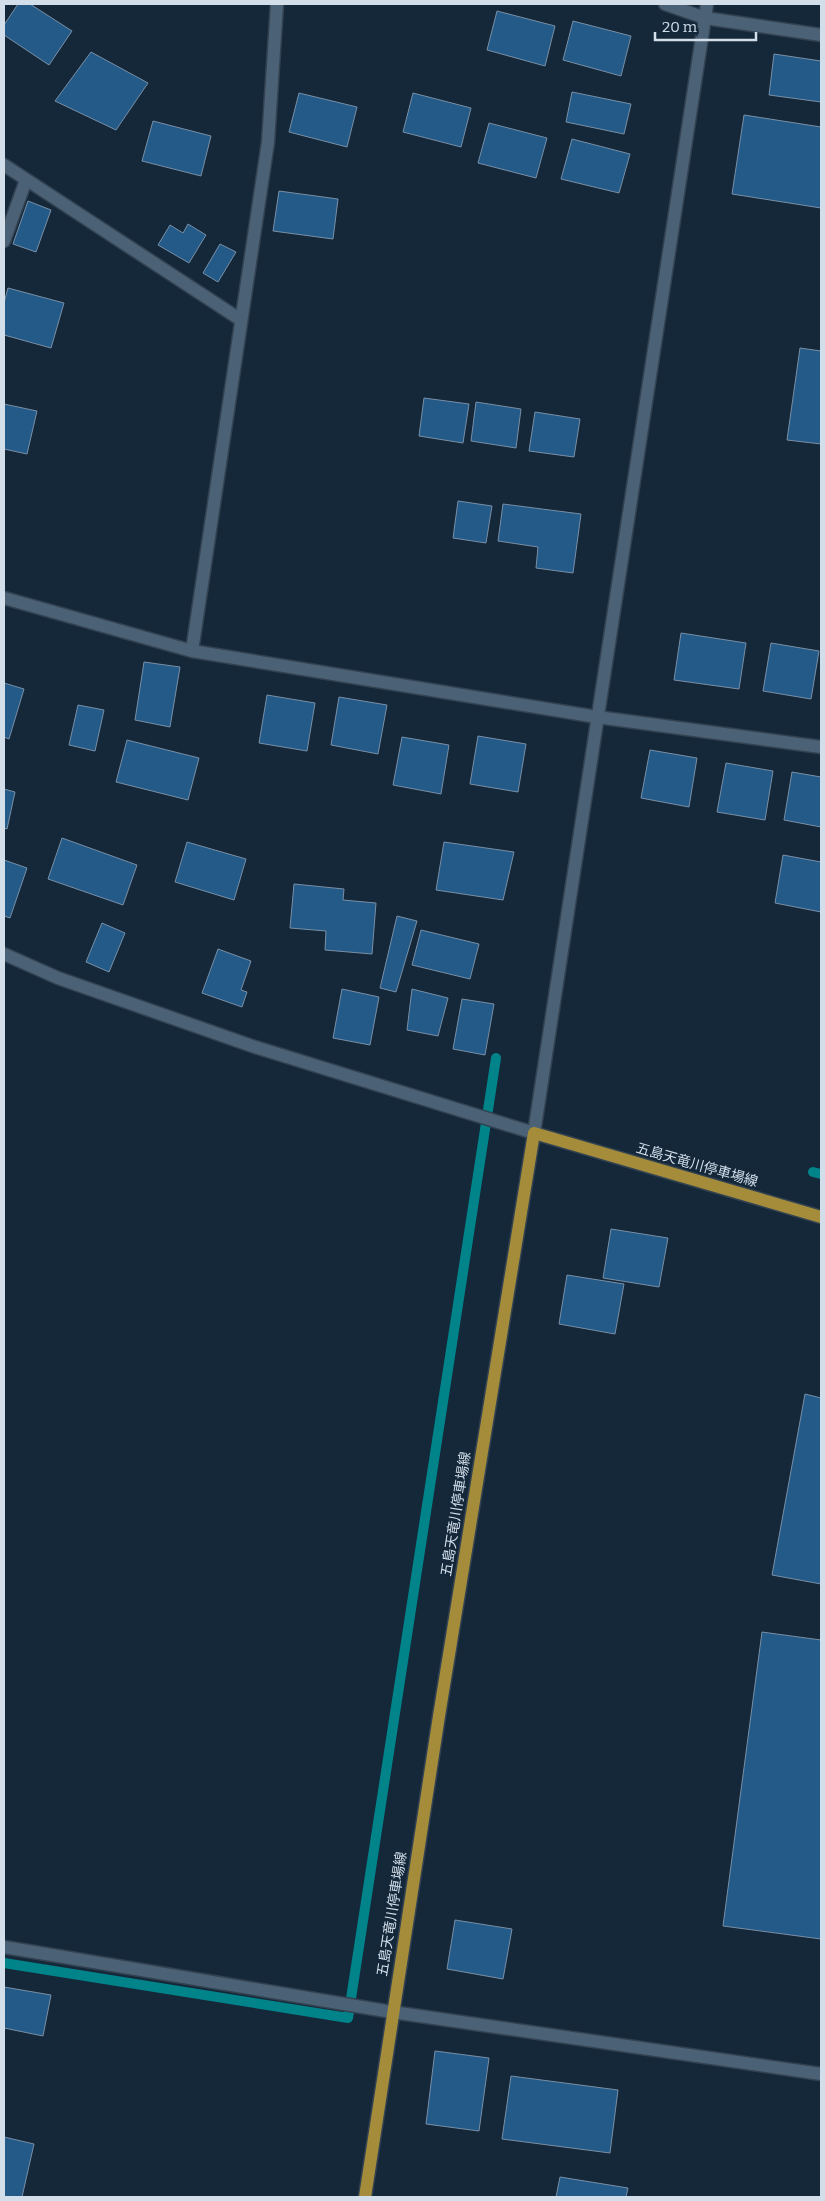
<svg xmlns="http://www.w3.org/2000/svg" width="825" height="2201" font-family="Bitter,'Noto Sans JP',serif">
  <rect width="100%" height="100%" fill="#14283a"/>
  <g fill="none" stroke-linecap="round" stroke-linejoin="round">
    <g stroke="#008389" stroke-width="10">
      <polyline points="813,1172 821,1174"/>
      <polyline points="4,1963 348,2018 496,1058"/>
    </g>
  </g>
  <g fill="#245a88" stroke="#788fa6">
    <polygon points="18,4 30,4 72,31 49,65 4,35 4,25"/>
    <polygon points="497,11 555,26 545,66 487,50"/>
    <polygon points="573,21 631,36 621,76 563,60"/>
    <polygon points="91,52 148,83 116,130 55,101"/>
    <polygon points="774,54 821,61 821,102 769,95"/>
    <polygon points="572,92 631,104 624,134 566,122"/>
    <polygon points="299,93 357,107 347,147 289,132"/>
    <polygon points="413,93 471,108 461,147 403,132"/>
    <polygon points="744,115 821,127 821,208 732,194"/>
    <polygon points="153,121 211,136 201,176 142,161"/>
    <polygon points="489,123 547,138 536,178 478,163"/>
    <polygon points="572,139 630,154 619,193 561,179"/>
    <polygon points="279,191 338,199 333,239 273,231"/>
    <polygon points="28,201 51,210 36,252 13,244"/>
    <polygon points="188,224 206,235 189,263 158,245 170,225 183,233"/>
    <polygon points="220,244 236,252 218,282 203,273"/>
    <polygon points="8,288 64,303 51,348 4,335 4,303"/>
    <polygon points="800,348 821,351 821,444 787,440"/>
    <polygon points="424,398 469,404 463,443 419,436"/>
    <polygon points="476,402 521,409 516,448 471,441"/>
    <polygon points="4,404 37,411 27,454 4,449"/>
    <polygon points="535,412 580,419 574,457 529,451"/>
    <polygon points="458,501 492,506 486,543 453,538"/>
    <polygon points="503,504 581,514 573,573 536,568 538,547 498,541"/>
    <polygon points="681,633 746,643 739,689 674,680"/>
    <polygon points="771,643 819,651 811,699 763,691"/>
    <polygon points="144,662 180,667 170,727 135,720"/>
    <polygon points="4,683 24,689 9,739 4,737"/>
    <polygon points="267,695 315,703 307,751 259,743"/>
    <polygon points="339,697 387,705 378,754 331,745"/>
    <polygon points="78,705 104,710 95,751 69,745"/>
    <polygon points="478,736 526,744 518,792 470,784"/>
    <polygon points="402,737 449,745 441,794 393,785"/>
    <polygon points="127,740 199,758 188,800 116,782"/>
    <polygon points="650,750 697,758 689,807 641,798"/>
    <polygon points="726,763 773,771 765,820 717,812"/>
    <polygon points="792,772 821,777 821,827 784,820"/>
    <polygon points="4,789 15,792 7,829 4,828"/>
    <polygon points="62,838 137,865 123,905 48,879"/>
    <polygon points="187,842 246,859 234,900 175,882"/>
    <polygon points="444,842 514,852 503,900 436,890"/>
    <polygon points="783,855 821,862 821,912 775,903"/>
    <polygon points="4,860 27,868 10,918 4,916"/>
    <polygon points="294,884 344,889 343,900 376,903 372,954 325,950 326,931 290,928"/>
    <polygon points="397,916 417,921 396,992 380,988"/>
    <polygon points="102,923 125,933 109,972 86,962"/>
    <polygon points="421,930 479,944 470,979 412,965"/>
    <polygon points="218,949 251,961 241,990 247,992 242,1007 202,993"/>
    <polygon points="342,989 379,997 370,1045 333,1038"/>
    <polygon points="412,989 448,998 438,1036 407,1030"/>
    <polygon points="462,999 494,1004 485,1055 453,1049"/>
    <polygon points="611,1229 668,1238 659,1287 603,1278"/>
    <polygon points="567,1275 624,1284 615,1334 559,1324"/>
    <polygon points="805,1394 821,1398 821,1584 772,1575"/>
    <polygon points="762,1632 821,1640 821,1939 723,1926"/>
    <polygon points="455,1920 512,1929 503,1979 447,1969"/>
    <polygon points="4,1987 51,1995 43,2036 4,2028"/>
    <polygon points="435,2051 489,2058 479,2131 426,2124"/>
    <polygon points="511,2076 618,2090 610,2153 502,2139"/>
    <polygon points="4,2137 34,2144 22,2197 4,2197"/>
    <polygon points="560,2177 628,2188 626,2197 556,2197"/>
  </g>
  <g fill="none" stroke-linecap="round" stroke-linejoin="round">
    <g stroke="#324251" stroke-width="15">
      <g id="minor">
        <polyline points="665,4 705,18 821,35"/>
        <polyline points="4,165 241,320"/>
        <polyline points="4,241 26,180"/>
        <polyline points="4,598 192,651 597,717 821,747"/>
        <polyline points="192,651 268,142 277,4"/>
        <polyline points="4,954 58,978 255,1047 534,1133 707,4"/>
        <polyline points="4,1947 392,2012 821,2074"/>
      </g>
    </g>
    <g stroke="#324251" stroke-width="15">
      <polyline id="major" points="365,2197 439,1716 534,1133 821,1217"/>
    </g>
    <use href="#minor" stroke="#4b6176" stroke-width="12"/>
    <use href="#major" stroke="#a48c3a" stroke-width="12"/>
  </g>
  <g text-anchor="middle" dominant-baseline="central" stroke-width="4" stroke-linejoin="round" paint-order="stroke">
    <g font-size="14" fill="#d2dfeb" stroke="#14283a">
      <text transform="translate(697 1165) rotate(16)">五島天竜川停車場線</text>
      <text transform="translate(456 1514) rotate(-81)">五島天竜川停車場線</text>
      <text transform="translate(392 1914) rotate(-81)">五島天竜川停車場線</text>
    </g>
  </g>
  <rect width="825" height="2201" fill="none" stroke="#d2dfeb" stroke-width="10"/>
  <path d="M655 32v8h101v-8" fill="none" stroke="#d2dfeb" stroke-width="2.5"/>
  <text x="662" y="32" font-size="15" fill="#d2dfeb" stroke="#14283a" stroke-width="4" paint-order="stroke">20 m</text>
</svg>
